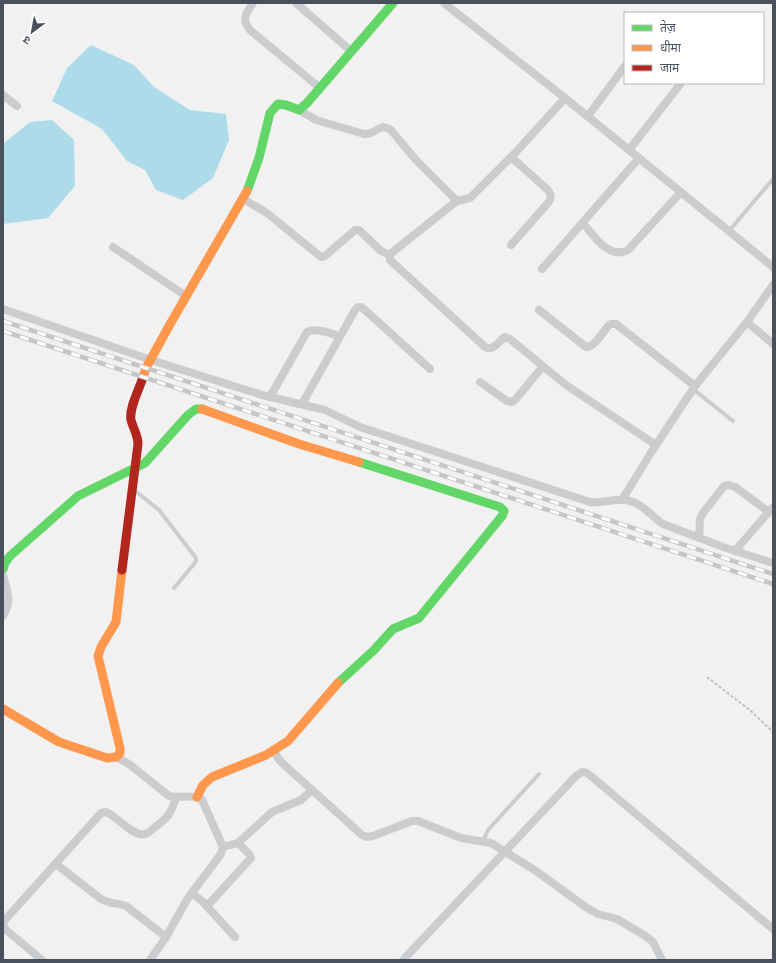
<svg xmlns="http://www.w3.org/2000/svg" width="776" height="963" font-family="'Exo 2','Noto Sans Devanagari',sans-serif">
  <rect width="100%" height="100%" fill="#f1f1f1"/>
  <g fill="#aedbe9">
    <polygon points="91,45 134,65 154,87 190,110 226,114 229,140 213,178 183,200 156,190 145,170 127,161 102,129 52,101 67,68"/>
    <polygon points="52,120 74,140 75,186 48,218 3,224 3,144 30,122"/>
  </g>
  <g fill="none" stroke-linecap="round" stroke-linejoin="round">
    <polyline stroke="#b9c4c1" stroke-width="2" stroke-dasharray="3 2" stroke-linecap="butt" points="707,677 751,711 773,732"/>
    <g stroke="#cbccce" stroke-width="4">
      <polyline points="729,231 773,179"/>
      <polyline points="693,389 733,421"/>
      <polyline points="134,490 159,510 196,558 196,561 194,564 174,588"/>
      <polyline points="483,841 488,830 539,774"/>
    </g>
    <g stroke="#cbccce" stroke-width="8">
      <path d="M253,3C246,14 241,19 250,30L320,88"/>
      <polyline points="296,3 351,51"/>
      <polyline points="444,3 565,98 773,267"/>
      <polyline points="3,95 17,106"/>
      <path d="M565,98L516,152L470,198L457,201L453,204L395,250L390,255V260L485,347C495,351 497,342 505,337L510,339L566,385L656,445"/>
      <path d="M299,110L316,120L364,134C372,135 376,129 383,127L390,129L416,160L457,201"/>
      <polyline points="588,116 625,66"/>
      <polyline points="629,150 681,83"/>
      <polyline points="243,199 267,213 321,257 325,256 355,230 359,230 381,251 390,255"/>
      <path d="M583,223C594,236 609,260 628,250L681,192"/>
      <path d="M511,245L548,203C552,198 551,195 548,190L511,157"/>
      <polyline points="113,247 186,296"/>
      <polyline points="542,269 639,158"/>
      <path d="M3,309L151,360L262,395L325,410L360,427L590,502C604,504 620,496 633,502C645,506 653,518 663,524L726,548L773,563"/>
      <path d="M539,310L586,347C595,347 603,332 608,326L611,324H616L695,386"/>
      <polyline points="747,322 773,344"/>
      <polyline points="480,382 507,401 512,402 515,400 543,366"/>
      <path d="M270,397L307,332C317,327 330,334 340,336"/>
      <polyline points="302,404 355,310 358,307 361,307 365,310 430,369"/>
      <polyline points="622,500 652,451 695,386 747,322 773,285"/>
      <polyline points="699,538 700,519 703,513 724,486 729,485 735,487 769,512"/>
      <polyline points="735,551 773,507"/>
      <path d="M3,576C8,593 12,600 3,616"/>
      <polyline points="273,750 280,761 362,835 367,837 373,836 412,821 418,821 461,838 491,843 536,871 587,908 598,914 617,919 644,935 653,942 662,960"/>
      <path d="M116,757L129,764L169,796C182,799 190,793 202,800L223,847L221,854L188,898L166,937L150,960"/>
      <polyline points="223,847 238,843 272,812 301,800 312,790"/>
      <path d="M56,864L101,899C109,904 118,903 126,906L166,937"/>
      <polyline points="192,893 202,901 235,937"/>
      <polyline points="207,906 251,858 249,854 238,843"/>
      <path d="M42,960L6,930L3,925L4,921L101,813L106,812C117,816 134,838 145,834C149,833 152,830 155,827C169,817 170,814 176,798"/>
      <polyline points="403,960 576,776 582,772 587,773 592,777 773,929"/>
    </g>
    <g stroke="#63d668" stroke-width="9">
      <polyline points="247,191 259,158 270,113 278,104 286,105 299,110 307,103 393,3"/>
      <polyline points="3,569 5,563 10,556 78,496 145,463 188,415 196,409 202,409"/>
      <polyline points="338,683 374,650 393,629 419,618 502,516 504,511 500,507 359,462"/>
    </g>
    <g stroke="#ff974d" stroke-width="9">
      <polyline points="142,380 146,368 169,326 247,191"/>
      <polyline points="202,409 299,444 359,462"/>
      <polyline points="3,709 59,742 107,758 116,757 120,753 120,748 98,656 101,647 116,622 122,570"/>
      <polyline points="197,797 203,785 212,777 266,755 288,741 338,683"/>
    </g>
    <path stroke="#b3261e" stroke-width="9" d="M122,570L138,444C138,435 133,428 131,420C129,408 138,392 142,380"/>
    <g stroke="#c6c6c8" stroke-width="4.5">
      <g id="rail">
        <polyline points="3,321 773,574"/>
        <polyline points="3,331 773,584"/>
      </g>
    </g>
    <use href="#rail" stroke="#fff" stroke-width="3" stroke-dasharray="9" stroke-linecap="butt"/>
  </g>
  <rect width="776" height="963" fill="none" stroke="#49525c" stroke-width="8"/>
  <rect x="624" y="12" width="140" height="72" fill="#ffffff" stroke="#b6babe"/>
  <rect x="632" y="25" width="20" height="6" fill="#63d668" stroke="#b6babe"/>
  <text x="660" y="32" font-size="12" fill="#49525c">तेज़</text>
  <rect x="632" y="45" width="20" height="6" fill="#ff974d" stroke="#b6babe"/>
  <text x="660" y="52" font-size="12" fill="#49525c">धीमा</text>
  <rect x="632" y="65" width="20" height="6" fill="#b3261e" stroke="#b6babe"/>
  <text x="660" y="72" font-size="12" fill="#49525c">जाम</text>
  <g transform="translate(32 32) rotate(212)" stroke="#ffffff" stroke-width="3" paint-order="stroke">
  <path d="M0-3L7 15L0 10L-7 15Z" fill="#49525c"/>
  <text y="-6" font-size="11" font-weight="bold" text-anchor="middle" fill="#49525c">उ</text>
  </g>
</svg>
